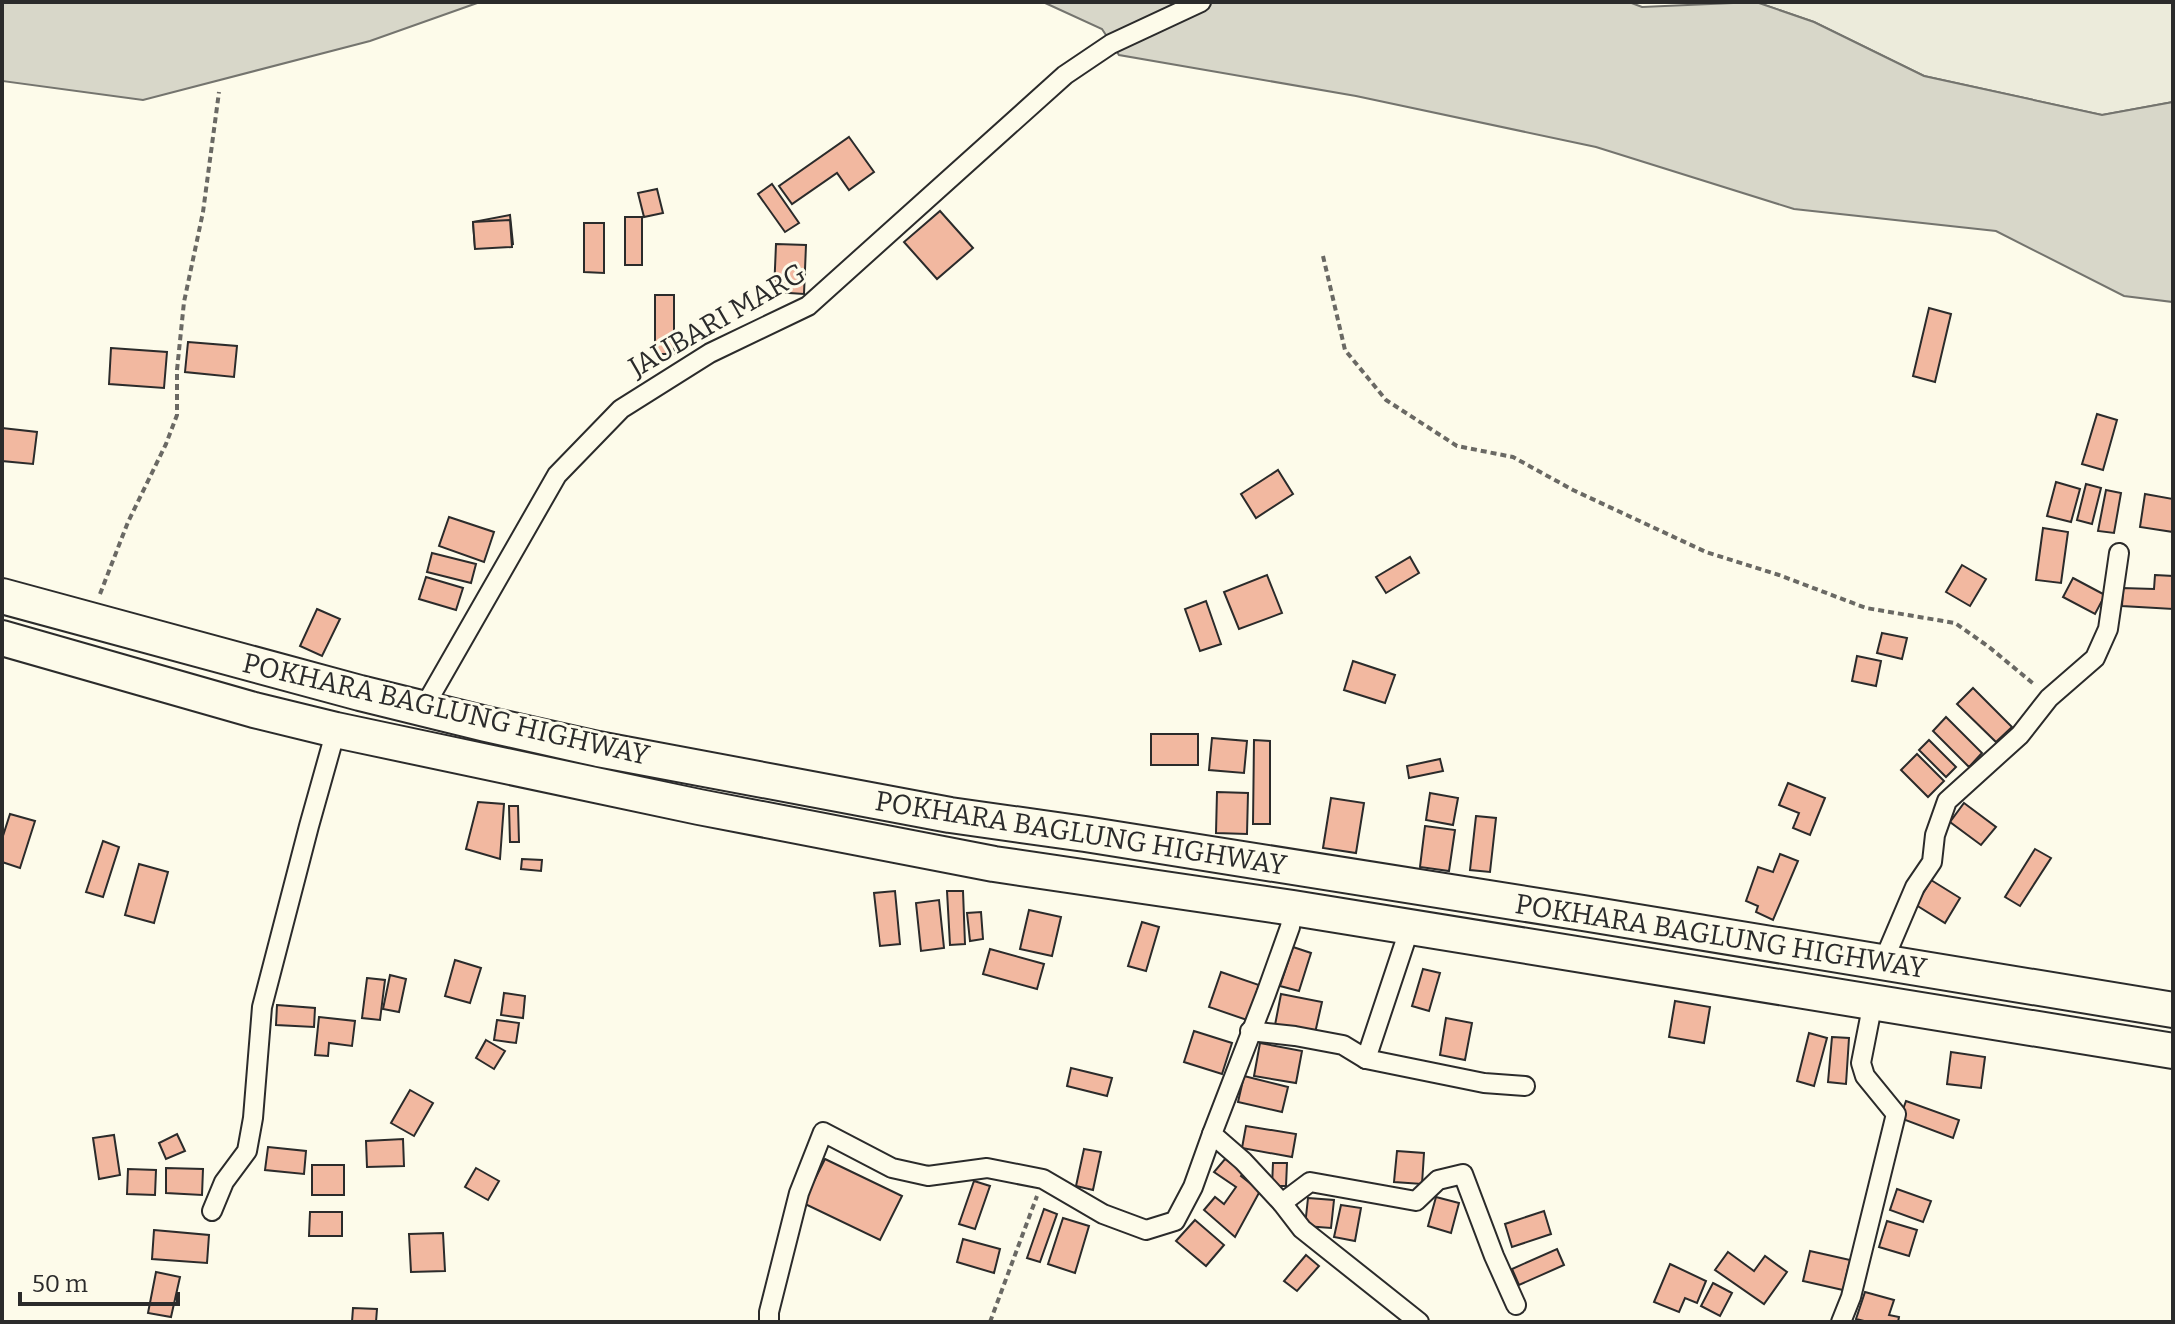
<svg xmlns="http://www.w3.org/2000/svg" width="2175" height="1324" font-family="Bitter,serif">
  <rect width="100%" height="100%" fill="#fdfbea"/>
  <polygon fill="#ecebdb" stroke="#74746e" stroke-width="2" points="1756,2 2173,2 2173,102 2102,115 1924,76 1814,22"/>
  <g fill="#d8d7c9" stroke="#74746e" stroke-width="2">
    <polygon points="2,2 480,2 370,41 143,100 2,81"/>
    <polygon points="1043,2 1629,2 1642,7 1756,2 1814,22 1924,76 2102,115 2173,102 2173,302 2124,296 1996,231 1794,209 1596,147 1356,96 1119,55 1102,29"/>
  </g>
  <g fill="#f2b8a0" stroke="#2b2b2b" stroke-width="2">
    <polygon points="849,137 874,172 849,190 837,173 792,204 779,186"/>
    <polygon points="772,184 799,223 785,232 758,194"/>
    <polygon points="657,189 663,213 644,217 638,193"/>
    <polygon points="940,211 973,248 937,279 904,242"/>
    <polygon points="510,215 513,244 475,248 473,222"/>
    <rect x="625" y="217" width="17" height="48"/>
    <polygon points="510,220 512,247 475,249 473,222"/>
    <polygon points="584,223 604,223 604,273 584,272"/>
    <polygon points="776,244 806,245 804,294 774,292"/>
    <rect x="655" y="295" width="19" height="59"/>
    <polygon points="1929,308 1951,314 1935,382 1913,376"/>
    <polygon points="188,342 237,346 234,377 185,372"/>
    <polygon points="111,348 167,352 164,388 109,384"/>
    <polygon points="2097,414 2117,420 2103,470 2082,464"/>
    <polygon points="2,428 37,432 33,464 2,461"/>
    <polygon points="1278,470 1293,494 1256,518 1241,494"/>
    <polygon points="2056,482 2080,489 2071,522 2047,516"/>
    <polygon points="2086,484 2101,488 2092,524 2077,520"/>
    <polygon points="2106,490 2121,493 2114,533 2098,531"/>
    <polygon points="2145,494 2173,499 2173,532 2140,527"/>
    <polygon points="449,517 494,532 484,562 439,546"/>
    <polygon points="2043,528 2068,532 2061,583 2036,580"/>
    <polygon points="432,553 476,564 471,583 427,572"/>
    <polygon points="1410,557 1419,573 1386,593 1376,577"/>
    <polygon points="1962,565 1986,579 1970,606 1946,592"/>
    <polygon points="1267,575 1282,613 1239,629 1224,592"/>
    <polygon points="2155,575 2173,576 2173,609 2122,606 2123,588 2154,589"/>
    <polygon points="426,577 463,588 456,610 419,599"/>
    <polygon points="2073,578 2105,595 2095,614 2063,597"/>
    <polygon points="1206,601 1221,644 1200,651 1185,609"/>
    <polygon points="317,609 340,619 322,656 300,646"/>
    <polygon points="1882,633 1907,638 1902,659 1877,653"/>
    <polygon points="1857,656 1881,661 1876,686 1852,681"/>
    <polygon points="1353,661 1395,675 1385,703 1344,690"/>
    <polygon points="1973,688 2012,727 1996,742 1957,704"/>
    <polygon points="1946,717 1982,753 1969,767 1933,731"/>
    <rect x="1151" y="734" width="47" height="31"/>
    <polygon points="1212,738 1247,741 1244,773 1209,770"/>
    <polygon points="1254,740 1270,741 1270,824 1253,824"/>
    <polygon points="1929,740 1956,767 1946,777 1919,750"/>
    <polygon points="1917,754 1944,781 1928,797 1901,770"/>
    <polygon points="1440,759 1443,771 1409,778 1407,766"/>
    <polygon points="1788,783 1825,798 1810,835 1793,828 1799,813 1779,805"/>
    <polygon points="1217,792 1248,793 1247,834 1216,833"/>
    <polygon points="1430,793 1458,798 1453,825 1426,820"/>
    <polygon points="1331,798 1364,803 1356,853 1323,848"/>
    <polygon points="478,802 504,804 500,859 466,849"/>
    <polygon points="1964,803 1996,827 1981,845 1950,822"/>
    <polygon points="509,806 518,806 519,842 510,842"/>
    <polygon points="10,814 35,821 20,868 2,862 2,839"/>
    <polygon points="1476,816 1496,818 1490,872 1470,870"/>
    <polygon points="1425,826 1455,830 1449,871 1420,867"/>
    <polygon points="103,841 119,847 103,897 86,892"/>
    <polygon points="2035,849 2051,858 2020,906 2005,897"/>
    <polygon points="1780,854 1798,861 1773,920 1756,912 1758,906 1746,901 1758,867 1773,872"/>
    <polygon points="522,859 542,860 541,871 521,869"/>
    <polygon points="139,864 168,872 154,923 125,915"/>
    <polygon points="1931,880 1960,898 1945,923 1916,905"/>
    <polygon points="895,891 900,944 880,946 874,893"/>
    <polygon points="947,891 963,891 965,944 950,945"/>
    <polygon points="939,900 944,948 921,951 916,903"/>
    <polygon points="1029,910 1061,917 1052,956 1020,949"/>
    <polygon points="981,912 983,939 970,941 967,913"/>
    <polygon points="1142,922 1159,927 1146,971 1128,966"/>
    <polygon points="1293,947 1311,953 1299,991 1280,986"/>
    <polygon points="990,949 1044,964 1037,989 983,974"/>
    <polygon points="455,960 481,968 470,1003 445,996"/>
    <polygon points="1423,969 1440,973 1429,1011 1412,1006"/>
    <polygon points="1221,972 1259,985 1247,1020 1209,1007"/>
    <polygon points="390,975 406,979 399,1012 383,1009"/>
    <polygon points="367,978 385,980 380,1020 362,1018"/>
    <polygon points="504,993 525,996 523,1018 501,1015"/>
    <polygon points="1281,994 1322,1002 1315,1033 1275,1025"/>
    <polygon points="1675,1001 1710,1007 1704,1043 1669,1037"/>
    <polygon points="277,1005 315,1008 314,1027 276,1025"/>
    <polygon points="319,1017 355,1021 352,1046 329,1043 328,1056 315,1055"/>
    <polygon points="1446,1018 1472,1023 1465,1060 1440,1055"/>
    <polygon points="497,1020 519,1023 516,1043 494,1040"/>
    <polygon points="1194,1031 1232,1043 1222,1074 1184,1062"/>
    <polygon points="1809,1033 1827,1038 1814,1086 1797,1081"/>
    <polygon points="1832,1037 1849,1038 1846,1084 1828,1082"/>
    <polygon points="486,1040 505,1051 494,1069 476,1058"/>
    <polygon points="1260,1043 1302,1051 1296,1083 1254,1076"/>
    <polygon points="1951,1052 1985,1057 1981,1088 1947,1084"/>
    <polygon points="1071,1068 1112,1078 1107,1096 1067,1086"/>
    <polygon points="1244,1076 1288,1087 1282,1112 1238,1102"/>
    <polygon points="410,1090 433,1103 414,1136 391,1123"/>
    <polygon points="1906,1101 1959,1120 1953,1138 1900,1118"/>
    <polygon points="1246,1126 1296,1134 1292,1157 1242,1148"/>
    <polygon points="177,1134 185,1151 166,1159 159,1143"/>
    <polygon points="114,1135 120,1175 99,1179 93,1138"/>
    <polygon points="403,1139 404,1166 367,1167 366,1141"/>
    <polygon points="268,1147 306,1151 304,1174 265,1170"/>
    <polygon points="1084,1149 1101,1152 1093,1190 1076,1186"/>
    <polygon points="1397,1151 1424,1153 1422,1184 1394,1182"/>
    <polygon points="825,1159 902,1196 880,1240 803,1203"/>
    <polygon points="1225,1159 1244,1172 1241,1176 1260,1191 1235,1237 1204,1210 1215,1197 1224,1204 1236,1187 1214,1172"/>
    <polygon points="1273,1163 1287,1163 1286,1186 1272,1186"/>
    <rect x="312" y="1165" width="32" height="30"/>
    <polygon points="166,1168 203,1169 202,1195 166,1193"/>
    <polygon points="476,1168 499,1181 488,1200 465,1187"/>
    <polygon points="128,1169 156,1170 155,1195 127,1194"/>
    <polygon points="974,1181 990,1186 975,1229 959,1224"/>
    <polygon points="1897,1189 1931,1201 1923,1222 1890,1210"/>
    <polygon points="1436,1197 1459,1203 1451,1233 1428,1226"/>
    <polygon points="1308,1198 1334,1200 1331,1228 1305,1226"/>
    <polygon points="1341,1205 1361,1208 1355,1241 1334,1237"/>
    <polygon points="1044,1209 1057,1214 1040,1262 1027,1258"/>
    <polygon points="1544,1211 1551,1234 1512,1247 1505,1224"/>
    <polygon points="310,1212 342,1212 342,1236 309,1236"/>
    <polygon points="1063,1218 1089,1226 1075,1273 1048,1264"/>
    <polygon points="1195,1220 1224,1245 1206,1266 1176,1241"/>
    <polygon points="1887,1221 1917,1230 1909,1256 1879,1247"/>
    <polygon points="154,1230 209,1235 207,1263 152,1259"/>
    <polygon points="443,1233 445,1271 411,1272 409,1234"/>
    <polygon points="963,1239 1000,1249 994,1273 957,1262"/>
    <polygon points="1557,1249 1564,1265 1519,1285 1512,1269"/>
    <polygon points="1810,1251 1850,1260 1843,1290 1803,1281"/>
    <polygon points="1728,1252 1754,1271 1765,1256 1787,1272 1764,1304 1715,1270"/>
    <polygon points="1306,1255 1319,1266 1297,1291 1284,1281"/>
    <polygon points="1670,1264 1706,1281 1697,1303 1685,1298 1679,1312 1654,1302"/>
    <polygon points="156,1272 180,1277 171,1317 148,1313"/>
    <polygon points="1713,1283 1732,1293 1720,1316 1701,1306"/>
    <polygon points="1865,1292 1894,1300 1889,1315 1899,1317 1898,1322 1868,1322 1856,1319"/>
    <polygon points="353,1308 377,1309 376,1322 352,1322"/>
  </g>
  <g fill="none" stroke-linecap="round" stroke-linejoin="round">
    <g stroke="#2b2b2b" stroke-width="22">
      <g id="street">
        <polyline points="423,709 557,475 621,409 710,353 808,306 1065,75 1111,44 1201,2"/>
        <polyline points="1293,908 1290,927 1266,994 1212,1134 1243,1161 1282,1203 1310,1182 1416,1201 1438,1180 1463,1174 1494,1256 1516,1305"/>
        <polyline points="1410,927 1366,1059 1484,1083 1525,1086"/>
        <polyline points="1883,962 1915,887 1932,862 1935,835 1947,801 2020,735 2049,698 2095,658 2108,629 2119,553"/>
        <polyline points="1250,1031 1295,1036 1343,1045 1366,1059"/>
        <polyline points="1282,1203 1302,1229 1419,1322"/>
        <polyline points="212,1211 224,1182 247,1151 253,1118 262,1007 309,826 336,730"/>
        <polyline points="769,1322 769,1312 799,1193 823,1132 892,1168 928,1176 987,1168 1043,1179 1103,1214 1146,1230 1175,1221 1193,1187 1212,1134"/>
        <polyline points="1841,1322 1851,1297 1896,1114 1865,1076 1861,1063 1873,1002"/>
      </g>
    </g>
    <g stroke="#2b2b2b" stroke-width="38">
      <g id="highway">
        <polyline points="2,596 360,693 486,724 598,749 950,815 1085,834 1583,913 2173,1010"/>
        <polyline points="2,638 254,710 336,730 699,807 994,864 1293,908 2173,1051"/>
      </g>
    </g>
    <g stroke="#6a6964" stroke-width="4" stroke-dasharray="6 4" stroke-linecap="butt">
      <polyline points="1323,256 1345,350 1386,400 1457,446 1513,457 1573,490 1706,552 1779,575 1866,608 1955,623 1989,647 2035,685"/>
      <polyline points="100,594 128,522 166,444 177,415 177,370 184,302 203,212 219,92"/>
      <polyline points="990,1322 1037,1196"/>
    </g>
    <use href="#street" stroke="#fdfbea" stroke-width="18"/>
    <use href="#highway" stroke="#fdfbea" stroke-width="34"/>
  </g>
  <g text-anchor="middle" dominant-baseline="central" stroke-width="6" stroke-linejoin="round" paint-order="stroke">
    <g font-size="28" fill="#2b2b2b" stroke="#fdfbea">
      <text transform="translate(717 320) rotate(-30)">JAUBARI MARG</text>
      <text transform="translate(446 709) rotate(13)">POKHARA BAGLUNG HIGHWAY</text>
      <text transform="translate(1081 833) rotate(9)">POKHARA BAGLUNG HIGHWAY</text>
      <text transform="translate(1721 936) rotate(9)">POKHARA BAGLUNG HIGHWAY</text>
    </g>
  </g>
  <rect width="2175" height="1324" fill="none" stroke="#2b2b2b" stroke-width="8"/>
  <path d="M20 1292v12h158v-12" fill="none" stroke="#2b2b2b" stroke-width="4"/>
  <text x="32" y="1292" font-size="24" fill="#2b2b2b" stroke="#fdfbea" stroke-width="6" paint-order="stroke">50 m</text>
</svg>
